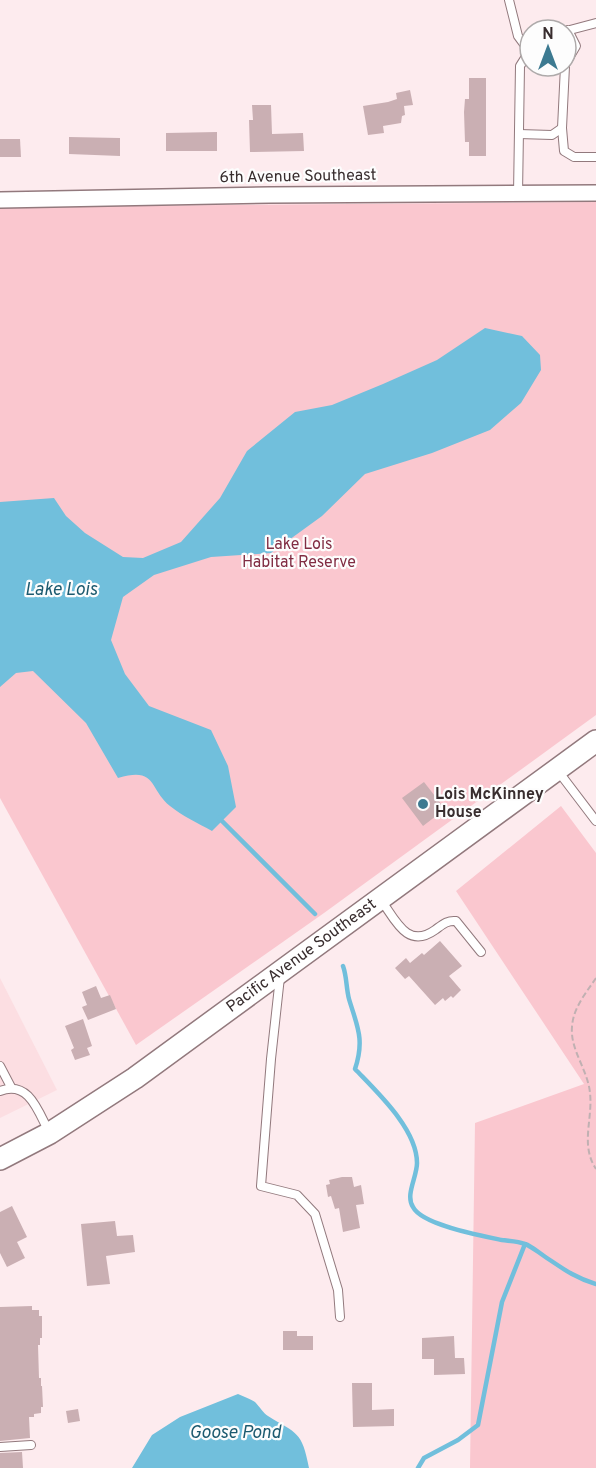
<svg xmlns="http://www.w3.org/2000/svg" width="596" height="1468" font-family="Overpass,sans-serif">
  <rect width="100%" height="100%" fill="#fdebee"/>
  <polygon fill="#fcdee2" points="0,978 57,1090 0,1118"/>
  <g fill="#fac7cf">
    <polygon points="596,202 596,715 324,913 136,1045 0,798 0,207"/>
    <polygon points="561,806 596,853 596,1468 470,1468 475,1123 584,1084 456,891"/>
  </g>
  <g fill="#71bfdc">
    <path d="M485,328L522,336L540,355L541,370L521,403L490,430L432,453L365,474L322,516L271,553L211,557L154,575L123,597L111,640L125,674L149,706L211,730L228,766L236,807L212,831C198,823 182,816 170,806C149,789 157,766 118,778L86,723L33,671L16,673L0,687V502L54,498L66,516L85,533L123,557L143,558L181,542L220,498L247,451L295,412L332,405L383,384L437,360Z"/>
    <path d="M238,1394C244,1397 251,1399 255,1402C260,1407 263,1413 268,1416C297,1434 302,1431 309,1468H132L152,1435L180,1417Z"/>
  </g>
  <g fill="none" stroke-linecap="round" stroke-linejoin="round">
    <g stroke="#71bfdc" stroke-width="4.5">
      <polyline points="219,818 315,914"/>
      <path d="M343,966C347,977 346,988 349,999C357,1026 365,1039 355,1069C377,1092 417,1129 417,1163C417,1177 405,1195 413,1207C422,1225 482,1236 502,1240C509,1241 518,1241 525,1244C531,1246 538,1252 544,1256C562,1268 575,1278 596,1284"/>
      <polyline points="418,1468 424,1458 458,1440 478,1425 502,1302 525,1244"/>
    </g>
  </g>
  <g fill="#caafb3">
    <polygon points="469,78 486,78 486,156 469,156 469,142 465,142 464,112 465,99 469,99"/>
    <polygon points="410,90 413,105 404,106 405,115 402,116 401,123 383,126 384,133 368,135 363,106 388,102 397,99 396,93"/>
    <polygon points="252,105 271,105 272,134 303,133 304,151 250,152 249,120 253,120"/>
    <polygon points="217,132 217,151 166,151 166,133"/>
    <polygon points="69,137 120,138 120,156 69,154"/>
    <polygon points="0,139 20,139 21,157 0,157"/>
    <polygon points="424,782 445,809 423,826 402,798"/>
    <polygon points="440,941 462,966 449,976 461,990 453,998 451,996 445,1001 443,998 435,1005 409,976 405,979 395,968 406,958 410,963 422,953 424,955"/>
    <polygon points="96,986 101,998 110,995 116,1009 88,1020 82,1007 87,1005 82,992"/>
    <polygon points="83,1019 92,1046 87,1048 90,1055 75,1060 71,1050 74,1048 65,1026"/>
    <polygon points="342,1177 352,1177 354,1187 361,1185 364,1204 356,1205 360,1228 343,1232 339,1208 335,1209 331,1196 328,1197 326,1185 330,1184 329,1180"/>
    <polygon points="12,1206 27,1237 17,1242 25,1258 7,1267 0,1253 0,1212"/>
    <polygon points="115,1221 117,1236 133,1235 135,1252 106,1256 110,1284 87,1286 81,1224"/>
    <polygon points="32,1306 32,1310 39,1310 39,1316 42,1316 42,1338 40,1338 40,1345 38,1345 39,1378 41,1378 41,1386 42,1386 43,1407 41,1407 41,1413 34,1414 34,1417 29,1417 30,1438 0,1441 0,1307"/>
    <polygon points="283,1331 297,1331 297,1336 313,1336 313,1350 283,1350"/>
    <polygon points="454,1336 455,1358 464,1358 465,1374 434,1375 434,1359 422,1359 422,1338"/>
    <polygon points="352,1383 372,1383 372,1410 394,1409 394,1426 353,1427"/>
    <polygon points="78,1409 80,1421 68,1423 66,1411"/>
    <polygon points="22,1452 23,1468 0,1468 0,1453"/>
  </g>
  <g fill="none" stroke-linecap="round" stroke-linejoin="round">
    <g stroke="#92797d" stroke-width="10">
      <g id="service">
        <polyline points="509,0 518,36 529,51"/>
        <polyline points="566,31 596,23"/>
        <polyline points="566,63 576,46 568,30"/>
        <polyline points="562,128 564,151 574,157 596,157"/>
        <polyline points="519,134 552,135 562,128 565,66"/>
        <polyline points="518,194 520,66 530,50"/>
        <polyline points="558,771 596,821"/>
        <path d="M381,900C395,919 407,950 435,930C442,925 447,920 456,921L481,952"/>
        <polyline points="280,977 271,1059 261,1186 297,1195 315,1214 338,1290 340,1317"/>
        <polyline points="0,1066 11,1087"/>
        <path d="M0,1091C29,1080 38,1111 49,1132"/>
        <polyline points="0,1447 31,1445"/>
      </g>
    </g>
    <g stroke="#92797d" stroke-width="18">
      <polyline id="minor" points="0,200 270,195 596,193"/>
    </g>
    <g stroke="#92797d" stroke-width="24">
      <g id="secondary">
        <path id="s1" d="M0,1159L50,1133L135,1078L596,741"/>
      </g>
    </g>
    <path stroke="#c0b0b2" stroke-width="2" stroke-dasharray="6 3" stroke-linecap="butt" d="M596,978C586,993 573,1008 572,1027C570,1050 588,1070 590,1093C593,1119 580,1145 596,1169"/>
    <use href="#service" stroke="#fff" stroke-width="8"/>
    <use href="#minor" stroke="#fff" stroke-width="15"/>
    <use href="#secondary" stroke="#fff" stroke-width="21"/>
  </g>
  <circle fill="#3d7a91" stroke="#fdfdfd" stroke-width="2" cx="423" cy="804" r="6"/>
  <g text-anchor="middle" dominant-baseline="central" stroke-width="4.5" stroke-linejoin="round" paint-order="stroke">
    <g font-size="16" fill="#382d2e" stroke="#fdfdfd">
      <text transform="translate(298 177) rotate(-1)">6th Avenue Southeast</text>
      <text stroke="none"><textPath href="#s1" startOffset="364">Pacific Avenue Southeast</textPath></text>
    </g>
    <g font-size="16" fill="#812d43" stroke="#fdfdfd">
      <text x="299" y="545">Lake Lois<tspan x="299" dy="18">Habitat Reserve</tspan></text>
    </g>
    <g font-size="16" font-weight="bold" fill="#382d2e" stroke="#fdfdfd" text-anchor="start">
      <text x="435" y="795">Lois McKinney<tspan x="435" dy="18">House</tspan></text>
    </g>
    <g font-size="18" font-style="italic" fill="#1c5a6f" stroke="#fdfdfd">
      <text x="61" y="590">Lake Lois</text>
      <text x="235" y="1433">Goose Pond</text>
    </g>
  </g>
  <g transform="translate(548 48)"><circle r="28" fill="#fdfdfd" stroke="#aeaaaa" stroke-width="1.5"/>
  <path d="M0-4.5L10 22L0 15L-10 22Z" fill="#3d7a91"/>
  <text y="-9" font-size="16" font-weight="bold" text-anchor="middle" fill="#382d2e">N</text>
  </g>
</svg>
